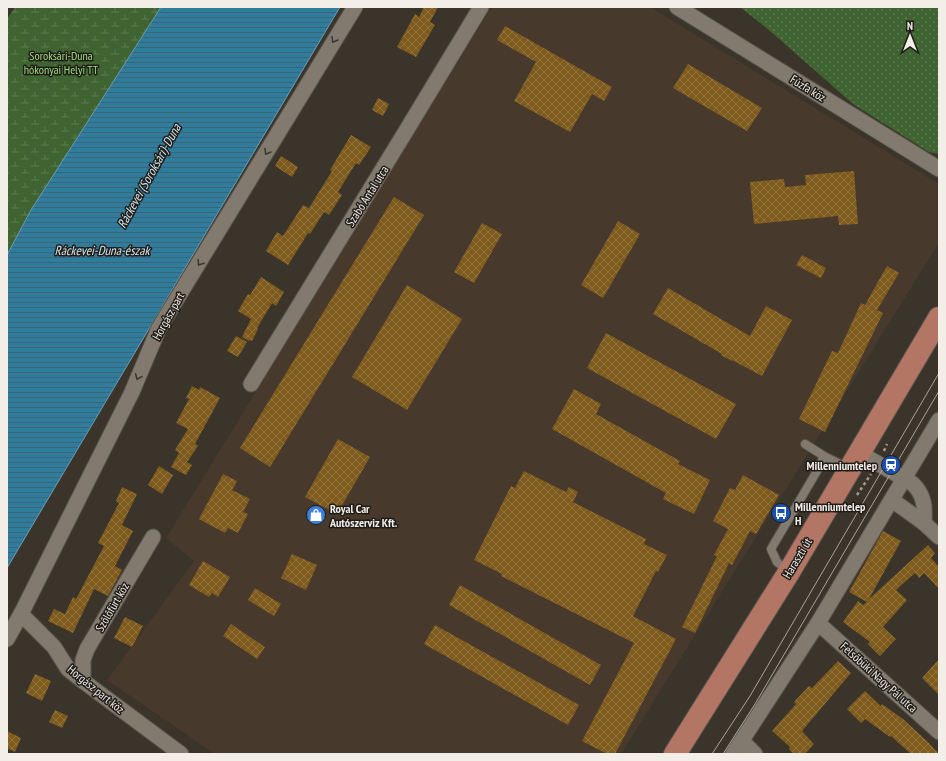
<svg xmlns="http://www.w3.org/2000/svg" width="946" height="761" font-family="'PT Sans Narrow',sans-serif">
  <defs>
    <pattern id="green-dots" width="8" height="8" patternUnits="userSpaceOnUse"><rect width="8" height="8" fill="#406431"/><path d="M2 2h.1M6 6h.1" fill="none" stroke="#5c7a4f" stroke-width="1.8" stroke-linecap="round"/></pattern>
    <pattern id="wetland-marsh" width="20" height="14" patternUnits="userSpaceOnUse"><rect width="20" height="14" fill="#406431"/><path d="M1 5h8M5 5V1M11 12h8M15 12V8" fill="none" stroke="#5c7a4f"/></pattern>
    <pattern id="water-rules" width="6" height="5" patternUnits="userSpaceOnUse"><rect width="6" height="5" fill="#2f7c9d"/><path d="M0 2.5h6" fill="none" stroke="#3b6476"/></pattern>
    <pattern id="building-cross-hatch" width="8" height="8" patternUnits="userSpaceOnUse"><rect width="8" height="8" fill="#7e5a1c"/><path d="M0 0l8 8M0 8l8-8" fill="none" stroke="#91723d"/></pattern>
  </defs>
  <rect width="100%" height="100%" fill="#3a342a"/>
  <polygon fill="#48392d" points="492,7 650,7 939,184 939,243 621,754 215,754 107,680 194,561 166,538"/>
  <polygon fill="url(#green-dots)" points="740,7 939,7 939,154 929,152 853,104 769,30"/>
  <polygon fill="url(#wetland-marsh)" points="15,7 161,7 31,210 7,255 7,19"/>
  <polygon fill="url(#water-rules)" stroke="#6a9eb4" points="161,7 340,7 7,568 7,255 31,210"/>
  <g fill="url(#building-cross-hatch)">
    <polygon points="424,7 438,7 430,22 435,25 416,57 397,47 415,14 419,17"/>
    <polygon points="505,26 612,87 604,101 592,94 570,132 514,101 536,62 497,40"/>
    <polygon points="688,64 762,108 747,131 673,88"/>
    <polygon points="378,98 389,104 383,116 372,110"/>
    <polygon points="351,135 371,147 359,165 356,163 338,192 342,195 329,215 324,212 310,234 308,233 288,265 266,251 277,232 283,236 303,205 309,208 332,171 330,170"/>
    <polygon points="281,156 298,167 292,177 275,166"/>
    <polygon points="854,171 858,224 839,225 838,216 754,224 750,182 784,179 785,187 806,185 805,175"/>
    <polygon points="394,197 424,215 270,467 240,448"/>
    <polygon points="618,221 640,234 603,298 581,285"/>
    <polygon points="482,223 502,234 474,283 454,272"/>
    <polygon points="802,255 826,268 821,278 796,265"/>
    <polygon points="887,266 899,273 877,310 883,313 825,432 799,419 832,351 838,353 861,303 865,305"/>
    <polygon points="261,277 284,292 276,306 272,303 257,328 258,329 252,341 250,340 249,341 242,337 251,319 238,311 248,294 250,295"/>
    <polygon points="407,285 462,319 407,410 352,377"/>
    <polygon points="668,288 750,336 766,306 792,320 762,376 732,360 732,361 721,355 722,354 653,314"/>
    <polygon points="606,333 736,404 716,439 587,368"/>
    <polygon points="236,336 247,342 238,357 227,351"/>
    <polygon points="192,386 199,390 200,387 220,398 195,444 198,446 187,462 192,465 186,475 171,467 179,453 175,450 188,429 176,423 189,399 186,398"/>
    <polygon points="574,389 601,404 596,414 680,461 678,464 710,480 694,514 663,499 666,493 552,429"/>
    <polygon points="338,439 370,457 337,514 305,497"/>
    <polygon points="159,466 173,475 162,494 148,485"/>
    <polygon points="524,471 566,492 569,487 578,492 573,502 646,539 644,544 667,555 658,572 656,571 633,616 676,639 615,754 607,754 582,741 634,643 501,576 502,574 474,560 511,486 515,488"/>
    <polygon points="223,474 237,481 232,490 250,499 243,512 248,514 238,533 228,528 225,533 199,519"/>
    <polygon points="743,475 779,495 756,534 750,531 732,565 729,563 695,633 682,627 717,556 714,555 728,529 713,521 730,488 735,490"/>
    <polygon points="122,487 137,494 122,525 133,531 115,566 122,570 108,596 94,589 73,633 48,621 54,609 65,614 73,597 76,599 104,546 98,543 119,503 116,501"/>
    <polygon points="883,531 901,541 869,599 928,545 935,553 931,558 939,567 939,589 924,573 919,578 915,573 896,590 907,600 883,627 896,639 880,656 868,644 870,642 843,622 858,601 863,605 867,602 849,592"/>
    <polygon points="292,554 317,565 306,590 281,578"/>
    <polygon points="203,561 230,577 218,597 212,593 209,597 189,585"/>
    <polygon points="460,585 601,665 590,685 449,605"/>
    <polygon points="255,588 281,604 274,616 248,600"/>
    <polygon points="125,617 143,626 132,647 114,638"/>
    <polygon points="231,624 265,647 257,659 223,636"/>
    <polygon points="435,625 579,705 568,725 424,644"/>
    <polygon points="939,659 939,695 922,678"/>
    <polygon points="838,661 851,673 802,731 814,744 805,754 794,754 789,749 790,747 772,731 796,704 794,702 809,686 812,688"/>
    <polygon points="35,674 51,681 42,701 26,693"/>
    <polygon points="865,691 881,706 882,704 903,719 928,742 939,754 911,754 891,736 890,737 865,719 861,723 847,709"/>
    <polygon points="55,710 68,716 62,728 49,722"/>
    <polygon points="7,731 21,738 15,752 7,748"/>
  </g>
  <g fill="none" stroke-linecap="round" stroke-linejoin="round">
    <g stroke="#58524a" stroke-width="10">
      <g id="service">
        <polyline points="805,444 824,456 850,469"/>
        <polyline points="789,572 777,562 771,549 817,471 824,456"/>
      </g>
    </g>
    <g stroke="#58524a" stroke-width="17">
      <g id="minor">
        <polyline points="677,7 939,169"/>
        <polyline points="251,384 406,131 481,7"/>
        <path d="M860,453L913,484C925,496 925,508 924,523"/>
        <polyline points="892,500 924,523 939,537"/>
        <polyline points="21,614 54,647 68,669 83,681 181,754"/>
        <polyline points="818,623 939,732"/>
        <polyline points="7,639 21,614 132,392 159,328 355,7"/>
        <polyline points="83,681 83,660 87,649 153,537"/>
        <polyline points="742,741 755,754"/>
        <polyline points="733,754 818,623 939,420"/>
      </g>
    </g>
    <g stroke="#58524a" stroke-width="24">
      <polyline id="primary" points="675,754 789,572 939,318"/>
    </g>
    <g stroke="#9f9a92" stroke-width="2.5" stroke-dasharray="3 3" stroke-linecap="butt">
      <polyline points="884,451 887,444"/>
      <polyline points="857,495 871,474"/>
    </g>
    <use href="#service" stroke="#827a6f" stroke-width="8"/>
    <use href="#minor" stroke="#827a6f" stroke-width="15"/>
    <use href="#primary" stroke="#b37665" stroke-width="22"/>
    <g stroke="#a9a39c" stroke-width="1">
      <polyline points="712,754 750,696 939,373"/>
      <polyline points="723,754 755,704 939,391"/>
    </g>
  </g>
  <defs><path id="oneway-chevron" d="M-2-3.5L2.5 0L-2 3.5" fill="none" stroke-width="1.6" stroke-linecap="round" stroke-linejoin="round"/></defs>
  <g stroke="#3d3831">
    <use href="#oneway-chevron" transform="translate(334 40) rotate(121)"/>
    <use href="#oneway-chevron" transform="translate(267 152) rotate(121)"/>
    <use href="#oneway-chevron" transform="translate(200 263) rotate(122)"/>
    <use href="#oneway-chevron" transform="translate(138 377) rotate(113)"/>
  </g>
  <defs>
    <g id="station-disc" transform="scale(1)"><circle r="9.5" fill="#1a4fb4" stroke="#1f1c17"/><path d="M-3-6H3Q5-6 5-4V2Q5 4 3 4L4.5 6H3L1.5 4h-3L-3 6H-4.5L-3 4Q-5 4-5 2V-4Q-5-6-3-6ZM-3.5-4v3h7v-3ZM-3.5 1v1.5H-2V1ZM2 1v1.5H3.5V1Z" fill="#fff"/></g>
    <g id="bus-disc" transform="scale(1)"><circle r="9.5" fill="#1a4fb4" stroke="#1f1c17"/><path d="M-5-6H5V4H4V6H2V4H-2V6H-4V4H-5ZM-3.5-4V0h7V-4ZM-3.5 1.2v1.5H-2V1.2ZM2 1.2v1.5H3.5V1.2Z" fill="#fff"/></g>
    <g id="shop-disc" transform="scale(1)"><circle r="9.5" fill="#3f7fe0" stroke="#1f1c17"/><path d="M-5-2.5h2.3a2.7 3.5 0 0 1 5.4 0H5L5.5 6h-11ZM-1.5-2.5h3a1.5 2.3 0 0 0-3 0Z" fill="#fff"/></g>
  </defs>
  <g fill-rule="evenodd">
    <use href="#station-disc" x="891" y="465"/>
    <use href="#bus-disc" x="781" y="513"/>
    <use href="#shop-disc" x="316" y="515"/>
  </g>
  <g text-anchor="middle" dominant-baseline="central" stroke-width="3" stroke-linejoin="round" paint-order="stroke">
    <g font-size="12" fill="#9cdf81" stroke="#1f1c17">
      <text x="61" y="55">Soroksári-Duna<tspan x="61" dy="14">hókonyai Helyi TT</tspan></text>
    </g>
    <g font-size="12" fill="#f3eee8" stroke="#1f1c17">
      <text transform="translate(808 88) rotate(32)">Fűzfa köz</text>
      <text transform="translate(367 196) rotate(-58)">Szabó Antal utca</text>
      <text transform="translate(168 316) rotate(-61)">Horgász part</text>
      <text transform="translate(797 558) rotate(-59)">Haraszti út</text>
      <text transform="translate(112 607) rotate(-60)">Szőlőfürt köz</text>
      <text transform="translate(879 677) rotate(42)">Felsőbüki Nagy Pál utca</text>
      <text transform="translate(96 689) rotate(39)">Horgász part köz</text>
    </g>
    <g font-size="12" font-weight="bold" fill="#f3eee8" stroke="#1f1c17" text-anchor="start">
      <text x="877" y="465" text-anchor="end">Millenniumtelep</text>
      <text x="795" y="506">Millenniumtelep<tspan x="795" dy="14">H</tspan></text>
      <text x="330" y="508">Royal Car<tspan x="330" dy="14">Autószerviz Kft.</tspan></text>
    </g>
    <g font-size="13" font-style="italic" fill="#d0e7f2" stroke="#1f1c17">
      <text transform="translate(149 176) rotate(-61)">Ráckevei (Soroksári)-Duna</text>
      <text x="102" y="250">Ráckevei-Duna-észak</text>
    </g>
  </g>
  <rect width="946" height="761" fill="none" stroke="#f3eee8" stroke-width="16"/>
  <g transform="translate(910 36)" stroke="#1f1c17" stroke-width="3" paint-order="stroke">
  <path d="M0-3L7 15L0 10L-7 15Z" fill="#f3eee8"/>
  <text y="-6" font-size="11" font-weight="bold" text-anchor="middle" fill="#f3eee8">N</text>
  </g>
</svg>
